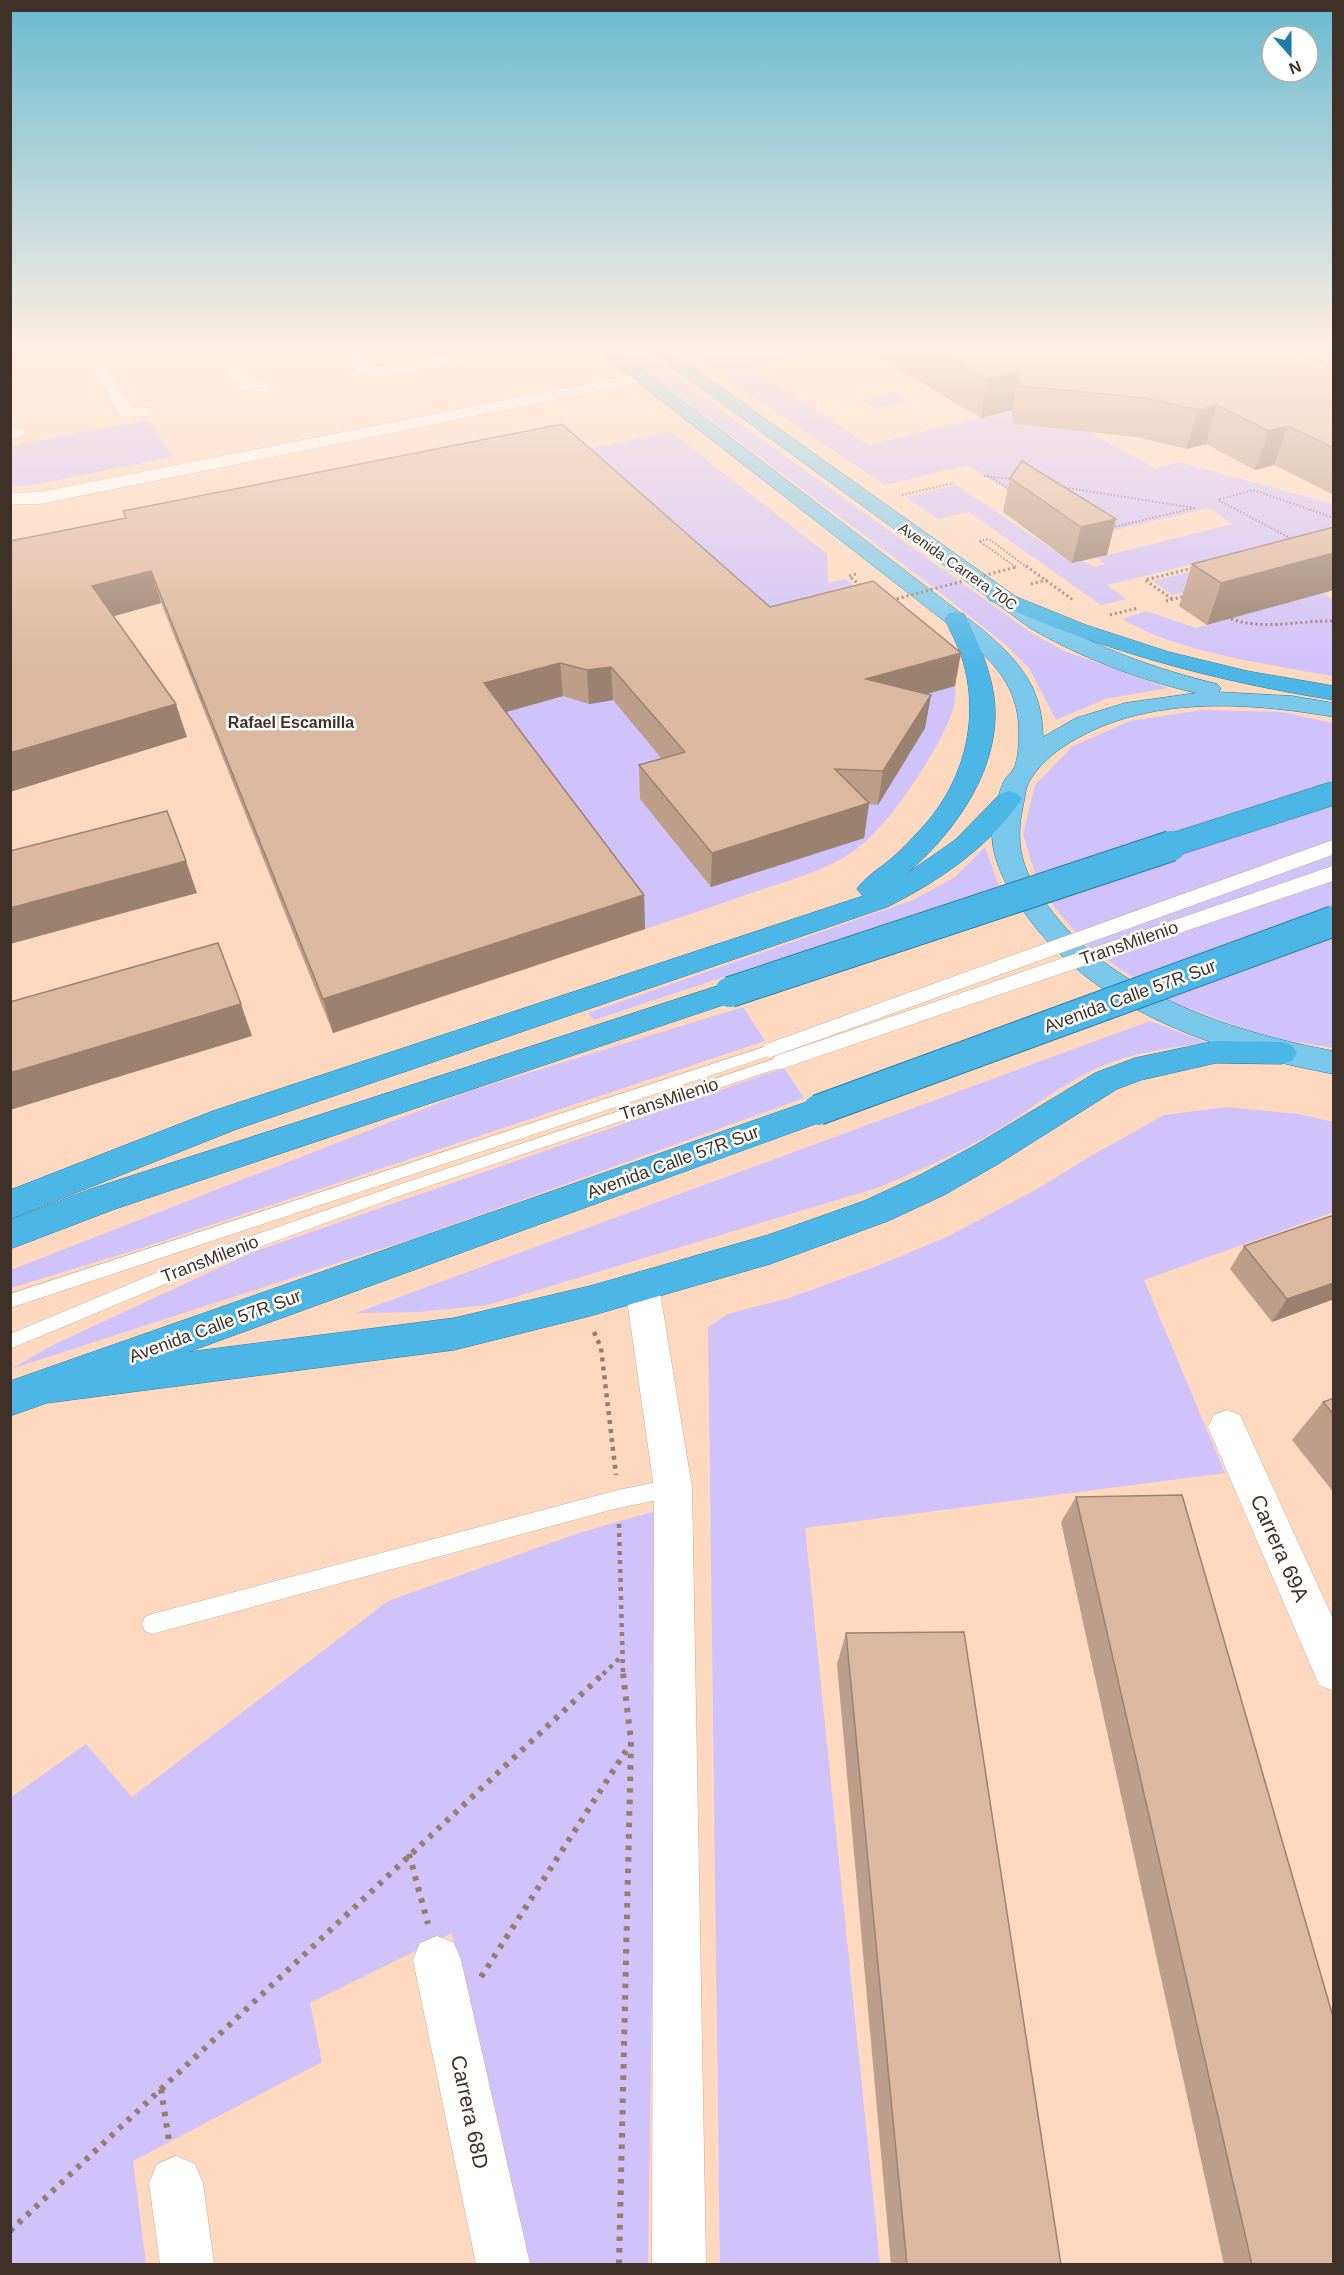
<svg xmlns="http://www.w3.org/2000/svg" width="1344" height="2275" font-family="Helvetica,sans-serif">
  <rect width="100%" height="100%" fill="#fed9c0"/>
  <polygon fill="#f7ccaf" points="1295,350 1333,350 1333,369"/>
  <g fill="#d0c2fa">
    <polygon points="617,350 642,350 714,405 1030,632 1064,651 1168,688 1105,699 1056,720 1029,668 1007,646 936,589"/>
    <polygon points="684,350 831,350 749,368 869,445 1009,410 1047,409 1156,469 1178,462 1333,504 1333,564 1289,541 1107,585 1126,599 1101,605 969,512 938,519 906,497 956,485 1073,563 1083,561 1094,567 1105,564 1096,558 1233,524 1209,508 1082,538 968,465 885,485"/>
    <polygon points="893,393 907,402 875,409 861,400"/>
    <polygon points="149,420 172,457 28,486 11,486 11,446"/>
    <path d="M671,432L827,554L828,583L846,579C874,603 934,644 951,674C963,696 948,724 938,743C920,775 892,818 865,842C836,868 793,879 757,891C720,904 682,917 645,929L459,677L564,454Z"/>
    <polygon points="1204,568 1224,582 1172,595 1153,581"/>
    <path d="M1322,593L1333,600V676C1273,665 1175,652 1123,619L1146,611L1196,628Z"/>
    <polygon points="1202,710 1282,712 1333,723 1333,1048 1267,1037 1167,1000 1089,948 1040,890 1023,834 1035,785 1073,746 1130,721"/>
    <polygon points="985,847 999,886 594,1020 588,1013 913,900 955,877"/>
    <polygon points="743,1007 765,1041 139,1249 11,1288 11,1270 467,1092"/>
    <path d="M1150,1021L1208,1043C1171,1047 1131,1053 1097,1068C1059,1086 1027,1112 992,1133C955,1155 916,1172 877,1188L488,1305L418,1312L356,1313Z"/>
    <polygon points="784,1068 804,1098 424,1235 11,1369 53,1345 253,1252"/>
    <polygon points="1227,1107 1298,1114 1333,1122 1334,1212 1144,1280 1225,1473 805,1528 880,2264 720,2264 708,1327 728,1314 789,1298 872,1268 947,1237 1037,1189 1091,1156 1164,1115"/>
    <polygon points="659,1510 648,2264 520,2264 452,1933 310,2003 322,2062 133,2161 146,2264 11,2264 10,1798 86,1744 132,1797 388,1601 582,1532"/>
  </g>
  <g fill="none" stroke-linecap="round" stroke-linejoin="round">
    <g stroke="#ceab93" stroke-width="1">
      <g id="service">
        <polygon points="770,1045 777,1050 775,1054 10,1308 10,1294"/>
        <polygon points="780,1057 787,1062 785,1066 405,1194 218,1262 10,1349 10,1334 206,1252 395,1186"/>
        <polygon points="673,1479 680,1482 682,1488 680,1494 673,1497 618,1508 152,1634 145,1631 142,1624 145,1617 152,1614 618,1490"/>
      </g>
    </g>
    <g stroke="#ceab93" stroke-width="1">
      <g id="minor">
        <polygon points="82,350 97,350 132,408 151,408 153,412 151,416 121,417"/>
        <polygon points="212,350 227,350 251,382 267,382 275,387 267,392 240,390"/>
        <polygon points="340,350 356,350 370,366 378,367 472,350 507,350 500,355 378,377 359,373"/>
        <polygon points="641,373 647,375 649,378 647,381 40,504 10,504 10,493 40,492"/>
        <polygon points="16,428 22,429 25,433 22,437 10,439 10,429"/>
        <polygon points="642,1271 654,1276 659,1286 692,1488 706,2264 652,2264 654,1488 625,1286 630,1276"/>
        <polygon points="1227,1410 1240,1415 1334,1621 1334,1691 1319,1685 1208,1427 1214,1415"/>
        <polygon points="437,1936 454,1943 461,1960 530,2264 476,2264 413,1960 420,1943"/>
        <polygon points="176,2156 195,2164 203,2183 214,2264 160,2264 149,2183 157,2164"/>
      </g>
    </g>
    <g stroke="#2b7ba0" stroke-width="1">
      <path id="primary" d="M597,350H616L983,630C1020,662 1042,687 1043,737L1076,718L1125,703L1196,693C1137,679 1082,658 1030,628L649,350H668L1046,618C1100,649 1156,669 1217,684L1221,689L1218,692L1292,696L1334,703V717C1247,702 1147,695 1069,743C1054,752 1036,767 1028,784C1025,790 1025,799 1023,806C1013,852 1026,878 1054,914C1116,994 1238,1034 1334,1051V1074C1216,1052 1086,1009 1018,903C1005,883 993,861 992,836C991,824 998,795 1003,783C1005,777 1011,774 1014,768C1018,760 1019,743 1019,733C1019,679 986,656 948,624Z"/>
    </g>
    <g stroke="#2b7ba0" stroke-width="1">
      <g id="trunk">
        <path d="M997,589L1086,625L1169,652L1247,671L1334,686V700C1214,681 1100,650 989,600L986,595L989,590Z"/>
        <path d="M956,612L964,614L967,619C979,644 990,669 994,697C1003,766 955,833 905,875L955,840L1000,794L1009,791L1018,794L1022,799C988,848 939,881 887,907L237,1129L10,1219V1190L213,1111L863,896L857,889C865,877 880,868 891,859C900,851 909,842 917,833C962,788 981,723 963,661C959,647 951,633 945,619L948,614Z"/>
        <polygon points="730,982 741,985 745,992 741,999 115,1209 10,1249 10,1220 91,1189"/>
        <polygon points="1216,1041 1281,1042 1292,1045 1297,1053 1292,1061 1281,1064 1216,1063 1141,1080 1117,1089 998,1164 944,1195 888,1221 770,1264 590,1316 454,1350 47,1403 10,1416 10,1381 818,1098 829,1101 834,1110 829,1119 188,1352 454,1318 590,1286 768,1235 864,1201 920,1175 974,1146 1095,1073 1135,1058"/>
      </g>
    </g>
    <g stroke="#967d6d" stroke-width="2" stroke-dasharray="1.5 2" stroke-linecap="butt">
      <polyline points="987,475 1011,490"/>
      <polyline points="984,476 1013,479"/>
      <polyline points="1062,487 1194,508 1110,528"/>
      <polyline points="902,495 954,483"/>
      <polyline points="1294,540 1218,500 1253,490 1334,518"/>
      <polyline points="1016,567 979,541 989,539 1028,568"/>
    </g>
    <g stroke="#967d6d" stroke-width="3" stroke-dasharray="2 3" stroke-linecap="butt">
      <polyline points="1026,566 1073,600"/>
      <polyline points="856,574 849,576 861,586"/>
      <polyline points="1031,584 1047,580"/>
      <polyline points="1172,599 1145,580 1193,568"/>
      <polyline points="1166,601 1186,596"/>
      <polyline points="1110,615 1138,608"/>
      <path d="M1231,619C1266,631 1298,620 1334,621"/>
    </g>
    <g stroke="#967d6d" stroke-width="4.5" stroke-dasharray="4 5" stroke-linecap="butt">
      <polyline points="594,1332 601,1348 616,1475"/>
      <polyline points="619,1524 623,1674"/>
      <polyline points="603,1674 621,1657"/>
    </g>
    <g stroke="#967d6d" stroke-width="6" stroke-dasharray="4.5 7" stroke-linecap="butt">
      <polyline points="409,1854 428,1924"/>
      <polyline points="481,1977 631,1743"/>
      <polyline points="161,2089 169,2141"/>
      <polyline points="10,2231 604,1673"/>
      <polyline points="619,2264 631,1742 623,1673"/>
    </g>
    <use href="#service" fill="#fff" fill-rule="evenodd"/>
    <use href="#minor" fill="#fff" fill-rule="evenodd"/>
    <use href="#primary" fill="#79c8ec" fill-rule="evenodd"/>
    <use href="#trunk" fill="#4cb6e6" fill-rule="evenodd"/>
    <g stroke="#ceab93" stroke-width="15" stroke-linecap="butt">
      <g id="service-bridge">
        <polyline points="770,1050 1334,847"/>
        <polyline points="780,1062 1334,873"/>
      </g>
    </g>
    <g stroke="#2b7ba0" stroke-width="24" stroke-linecap="butt">
      <polyline id="trunk-bridge-far1" points="1166,847 1334,793"/>
    </g>
    <g stroke="#2b7ba0" stroke-width="32" stroke-linecap="butt">
      <g id="trunk-bridge">
        <polyline points="730,992 1171,846"/>
        <polyline points="818,1110 1334,921"/>
      </g>
    </g>
    <polyline stroke="#967d6d" stroke-width="2" stroke-dasharray="1.5 2" stroke-linecap="butt" points="1014,568 1016,567"/>
    <polyline stroke="#967d6d" stroke-width="3" stroke-dasharray="2 3" stroke-linecap="butt" points="892,600 1016,567"/>
    <use href="#service-bridge" stroke="#fff" stroke-width="14"/>
    <use href="#trunk-bridge-far1" stroke="#4cb6e6" stroke-width="23"/>
    <use href="#trunk-bridge" stroke="#4cb6e6" stroke-width="30"/>
  </g>
  <g fill="#bd9e8a">
    <polygon points="866,350 1293,350 1329,366 1334,365 1334,495 1274,465 1255,470 1206,444 1186,449 1137,437 1013,424 1012,410 981,418"/>
    <polygon points="1022,461 1107,555 1072,563 1003,512 1010,478"/>
    <polygon points="123,511 770,607 955,686 927,694 931,695 925,728 878,805 869,804 864,838 711,887 640,799 639,765 662,759 613,700 589,704 563,696 506,712 644,895 645,929 333,1033 161,603 113,616 187,737 10,792 125,518"/>
    <polygon points="1334,527 1207,625 1179,606 1192,564"/>
    <polygon points="1334,1215 1334,1299 1272,1322 1230,1269 1244,1246"/>
    <polygon points="1334,1398 1334,1493 1292,1440 1323,1402"/>
    <polygon points="1076,1497 1334,2265 1224,2265 1061,1522"/>
    <polygon points="846,1633 1061,2265 891,2265 837,1664"/>
  </g>
  <g fill="#9a8170">
    <polygon points="1019,372 1012,410 981,418 987,380"/>
    <polygon points="1217,405 1206,444 1186,449 1198,410"/>
    <polygon points="1288,426 1274,465 1255,470 1269,431"/>
    <polygon points="1116,519 1107,555 1072,563 1081,527"/>
    <polygon points="1334,553 1334,590 1207,625 1221,583"/>
    <polygon points="151,571 161,603 104,619 92,586"/>
    <polygon points="961,653 955,686 862,712 866,679"/>
    <polygon points="560,663 563,696 488,717 484,683"/>
    <polygon points="611,667 613,700 589,704 587,670"/>
    <polygon points="931,695 925,728 878,805 883,771"/>
    <polygon points="176,704 187,737 10,792 10,753"/>
    <polygon points="869,803 864,838 711,887 712,853"/>
    <polygon points="186,861 197,893 10,944 10,908"/>
    <polygon points="644,895 645,929 333,1033 323,999"/>
    <polygon points="241,1004 252,1036 10,1110 10,1073"/>
    <polygon points="1334,1283 1334,1299 1272,1322 1287,1299"/>
  </g>
  <g fill="#dcb8a0" stroke="#9a8170" stroke-width="1.5">
    <polygon points="935,350 1293,350 1329,366 1334,365 1334,448 1288,426 1269,431 1217,405 1198,410 1147,398 1020,386 1019,372 987,380"/>
    <polygon points="562,424 770,607 873,581 961,653 866,679 931,695 883,771 835,769 869,803 712,853 639,765 685,752 611,667 587,670 560,663 484,683 644,895 323,999 151,571 92,586 176,704 10,753 10,541 126,518 123,511"/>
    <polygon points="1022,461 1116,519 1081,527 1010,478"/>
    <polygon points="1334,527 1334,553 1221,583 1192,564"/>
    <polygon points="167,811 186,861 10,908 10,851"/>
    <polygon points="218,943 241,1004 10,1073 10,1002"/>
    <polygon points="1334,1215 1334,1283 1287,1299 1244,1246"/>
    <polygon points="1334,1398 1334,1415 1323,1402"/>
    <polygon points="1182,1495 1334,2020 1334,2265 1252,2265 1076,1497"/>
    <polygon points="964,1632 1061,2265 907,2265 846,1633"/>
  </g>
  <linearGradient id="sky" x2="0" y2="1"><stop stop-color="#68bacf"/><stop offset="0.52" stop-color="#ffeee3"/><stop offset="1" stop-color="#ffeee3" stop-opacity="0"/></linearGradient>
  <rect width="1344" height="669" fill="url(#sky)"/>
  <g text-anchor="middle" dominant-baseline="central" stroke-width="5" stroke-linejoin="round" paint-order="stroke">
    <g font-size="15" fill="#403128" stroke="#fff">
      <text transform="translate(958 566) rotate(35)">Avenida Carrera 70C</text>
    </g>
    <g font-size="16" font-weight="bold" fill="#403128" stroke="#fff">
      <text x="291" y="722">Rafael Escamilla</text>
    </g>
    <g font-size="18" fill="#403128" stroke="#fff">
      <text transform="translate(1129 943) rotate(-19)">TransMilenio</text>
      <text transform="translate(1130 996) rotate(-20)">Avenida Calle 57R Sur</text>
      <text transform="translate(669 1099) rotate(-18)">TransMilenio</text>
      <text transform="translate(673 1162) rotate(-20)">Avenida Calle 57R Sur</text>
      <text transform="translate(210 1259) rotate(-21)">TransMilenio</text>
      <text transform="translate(215 1326) rotate(-20)">Avenida Calle 57R Sur</text>
    </g>
    <g font-size="21" fill="#403128" stroke="#fff">
      <text transform="translate(1280 1548) rotate(66)">Carrera 69A</text>
      <text transform="translate(470 2112) rotate(78)">Carrera 68D</text>
    </g>
  </g>
  <rect width="1344" height="2275" fill="none" stroke="#403128" stroke-width="24"/>
  <g transform="translate(1290 54) rotate(159)"><circle r="28" fill="#ffffff" stroke="#b3ada9" stroke-width="1.5"/>
  <path d="M0-4.5L10 22L0 15L-10 22Z" fill="#1f7ba8"/>
  <text y="-9" font-size="16" font-weight="bold" text-anchor="middle" fill="#403128">N</text>
  </g>
</svg>
